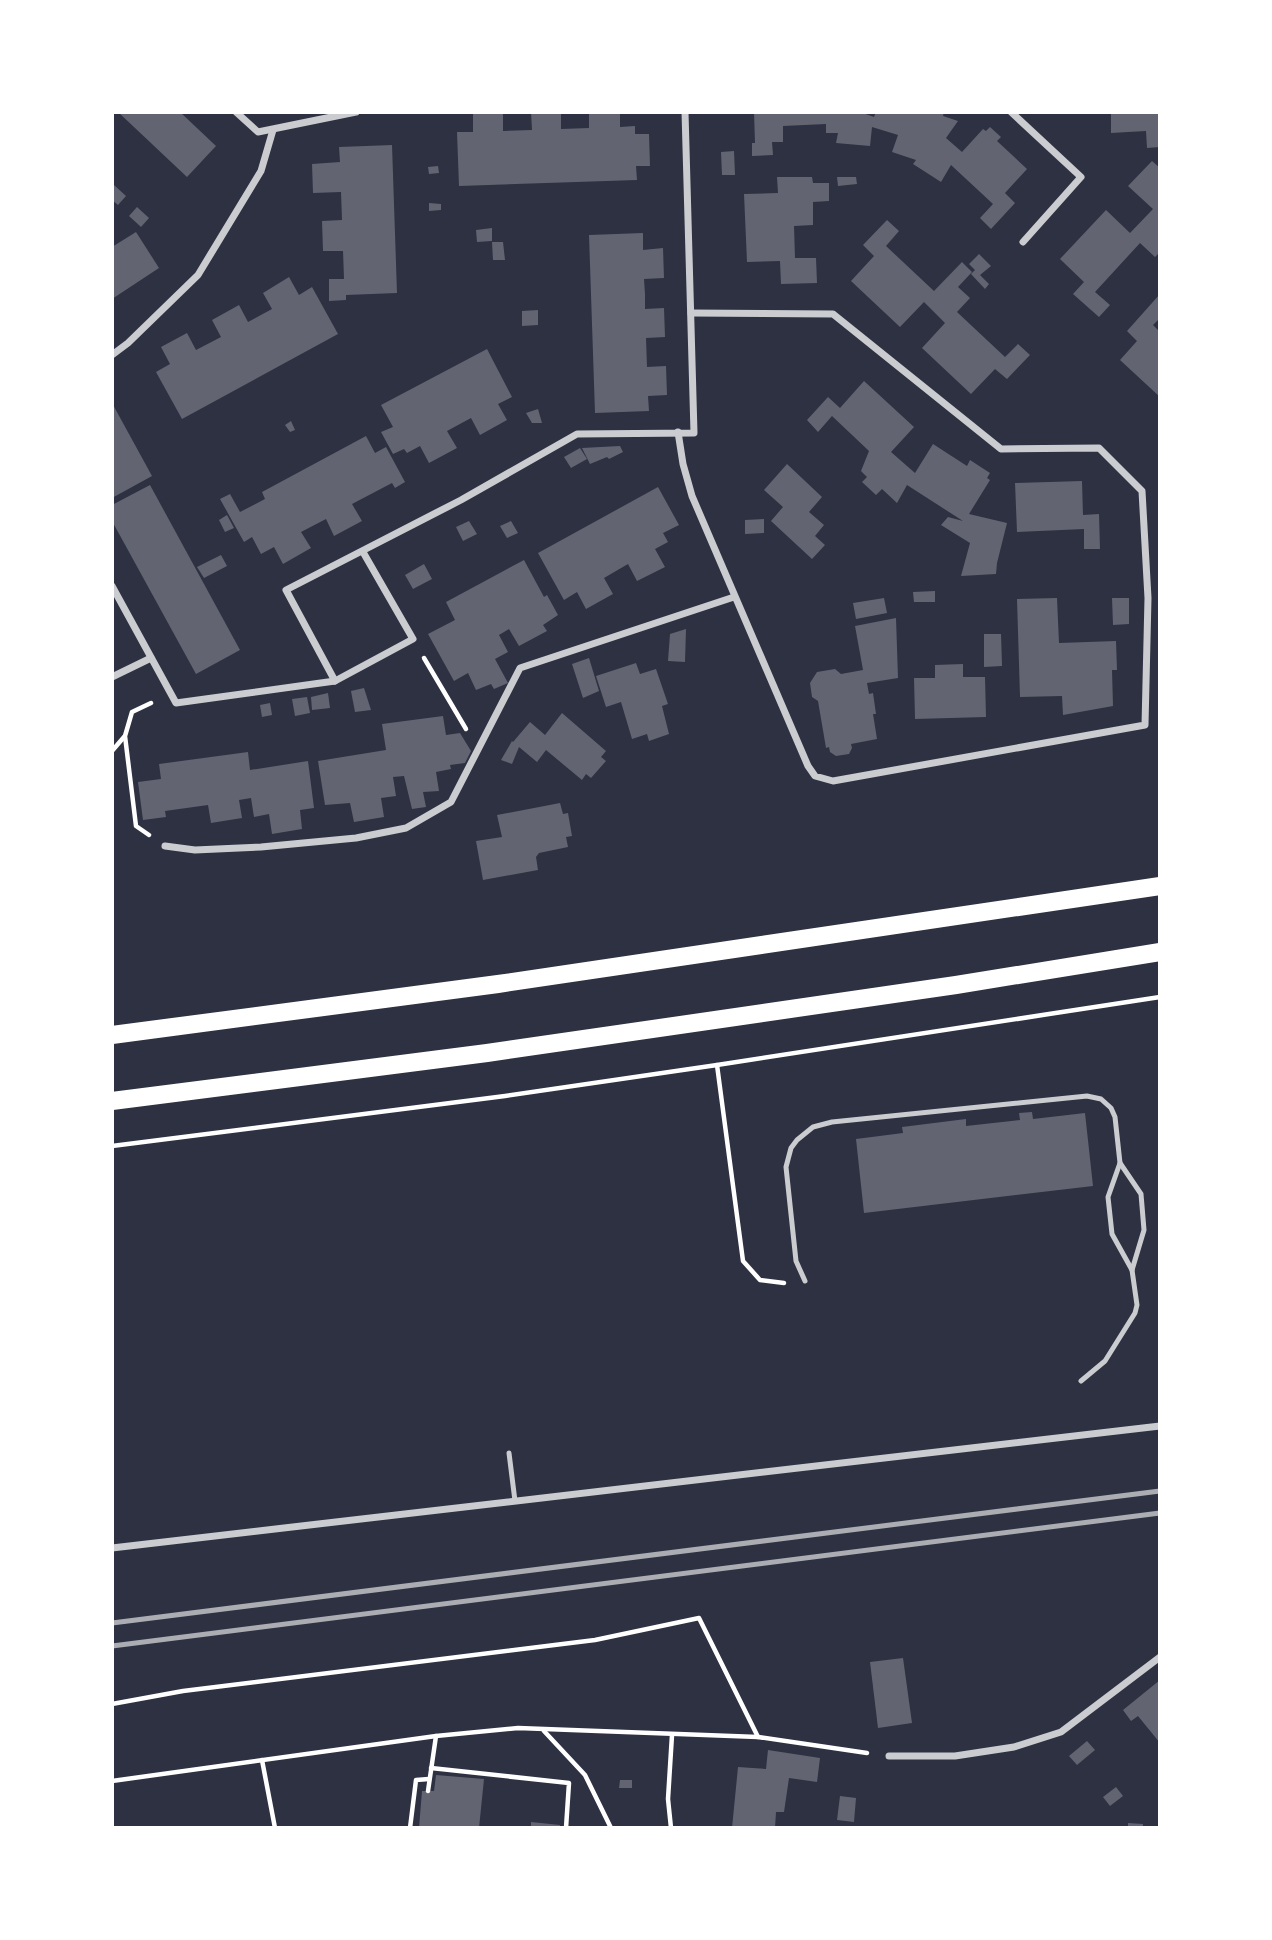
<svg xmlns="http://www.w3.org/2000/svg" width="1272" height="1940" font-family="Roboto,sans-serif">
  <rect width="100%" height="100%" fill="#2d3142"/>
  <g fill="#626471">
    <polygon points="118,112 180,112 216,146 187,177"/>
    <polygon points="503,112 503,131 532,130 531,112 561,112 561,129 589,128 589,112 620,112 620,127 635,126 635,134 649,134 650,166 636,166 637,180 459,186 457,132 473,132 473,113"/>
    <polygon points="754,112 860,112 874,117 876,112 944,112 943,116 958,121 946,138 962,152 983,129 986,131 990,127 1001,137 997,141 1027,169 1005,193 1015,203 991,229 980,218 993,204 951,165 941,182 913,164 916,160 892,152 898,135 872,127 870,146 836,143 838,133 826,133 826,124 783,126 783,142 772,142 773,155 752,156 752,143 755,143"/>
    <polygon points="1111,112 1159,112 1160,147 1147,148 1146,131 1111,133"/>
    <polygon points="392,145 397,293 346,295 346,300 329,301 329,279 344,279 343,251 323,251 322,221 342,220 341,192 313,193 312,164 340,162 339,147"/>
    <polygon points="734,151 735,175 722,175 721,152"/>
    <polygon points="1152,161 1160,168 1160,252 1155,257 1140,243 1095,292 1110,305 1099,317 1073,294 1084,282 1060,259 1106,210 1130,233 1153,209 1128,186"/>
    <polygon points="438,166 439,173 429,174 428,167"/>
    <polygon points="777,177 812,177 813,183 829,183 829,201 813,202 813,225 794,226 795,258 816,258 817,283 781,284 780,261 747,262 744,194 778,193"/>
    <polygon points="837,177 856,177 857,184 838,186"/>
    <polygon points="114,185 126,196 118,205 112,200"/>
    <polygon points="429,203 441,204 441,210 429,211"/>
    <polygon points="137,207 149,218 141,227 129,216"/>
    <polygon points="887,220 899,231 886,246 934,291 962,262 972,272 958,287 970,298 957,312 1005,357 1018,344 1030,355 1007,379 995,369 971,394 922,348 945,323 924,302 900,327 851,281 874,256 863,245"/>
    <polygon points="492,228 492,241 477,242 476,230"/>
    <polygon points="136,232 159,268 112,299 112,247"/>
    <polygon points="643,233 643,250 663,248 664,278 644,279 645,294 645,309 664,308 665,337 646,338 647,367 666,366 667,395 648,396 649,411 595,413 589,235"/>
    <polygon points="492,242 503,242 505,260 493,260"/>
    <polygon points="979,254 991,266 980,275 989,284 985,289 971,274 975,270 969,264"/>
    <polygon points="289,277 299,295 312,287 338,334 182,419 156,372 170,364 161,347 187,333 196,350 221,337 212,320 239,305 248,322 272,309 263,293"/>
    <polygon points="1160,294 1160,318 1153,325 1160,332 1160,397 1120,360 1137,341 1127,331"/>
    <polygon points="538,310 538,325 522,326 522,311"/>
    <polygon points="487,349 512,397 498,404 507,420 480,435 471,418 447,431 457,448 429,463 420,446 407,453 404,449 393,454 381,432 393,427 381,405"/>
    <polygon points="864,381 914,427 891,452 915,473 933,444 967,466 970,460 990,473 987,478 990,480 969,514 1007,523 997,563 996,574 961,576 970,543 941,525 948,517 963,521 907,485 897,503 882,489 876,495 862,482 867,477 861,471 869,451 832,416 818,432 807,420 828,397 840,408"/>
    <polygon points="112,403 152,476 112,498"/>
    <polygon points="538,409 542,423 532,423 526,413"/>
    <polygon points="291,421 295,430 290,432 285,425"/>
    <polygon points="366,436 375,453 386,447 405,482 395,488 392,483 352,504 362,521 334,536 326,519 301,532 311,548 283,564 274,547 261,554 252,537 244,542 220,499 230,494 240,512 265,499 262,492"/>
    <polygon points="620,446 623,452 609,459 607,457 590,464 582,448"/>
    <polygon points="580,448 587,459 571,468 564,457"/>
    <polygon points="787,464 822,497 809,512 824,525 815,536 825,545 812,559 771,521 783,507 764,490"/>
    <polygon points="1082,481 1083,515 1099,514 1100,549 1084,549 1084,529 1017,532 1015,483"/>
    <polygon points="150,485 240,650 196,674 112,521 112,505"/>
    <polygon points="658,487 679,525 663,533 668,542 655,549 665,567 637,581 628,564 604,578 613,594 586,609 577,592 564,600 538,553"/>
    <polygon points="227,515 234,528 225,532 219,520"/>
    <polygon points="764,519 764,533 745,534 745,520"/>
    <polygon points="469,521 477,534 463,541 456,527"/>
    <polygon points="511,521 518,533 507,538 500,526"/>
    <polygon points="221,555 227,566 204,578 197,567"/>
    <polygon points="524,560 544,597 547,595 558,615 543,625 547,631 519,646 509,629 499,635 508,652 495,659 508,683 494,689 491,684 476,690 468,673 454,681 428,634 455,620 446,602"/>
    <polygon points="424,564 432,579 413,589 405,575"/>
    <polygon points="935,591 935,602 914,602 913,592"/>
    <polygon points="884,598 887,613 856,619 853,603"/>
    <polygon points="1057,598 1059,643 1116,641 1117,670 1112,670 1113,706 1063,715 1062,696 1020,697 1017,599"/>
    <polygon points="1112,598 1129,598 1129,624 1113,625"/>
    <polygon points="896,618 898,678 867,683 869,694 873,693 876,714 873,714 877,739 851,744 852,748 849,754 836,756 830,752 829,747 826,748 818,701 812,697 810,683 817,672 835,669 841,674 863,670 855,626"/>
    <polygon points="686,629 685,662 668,661 670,634"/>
    <polygon points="984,634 1001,634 1002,666 984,667"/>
    <polygon points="589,658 599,691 583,698 572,664"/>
    <polygon points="636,663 640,674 656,669 668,704 662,706 669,734 649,741 647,734 632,739 621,702 606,707 596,676"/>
    <polygon points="963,664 963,677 985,677 986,717 915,719 914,678 935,678 935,665"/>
    <polygon points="364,688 371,710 355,712 351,691"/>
    <polygon points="328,693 330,708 312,710 311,697"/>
    <polygon points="307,697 310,713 295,716 292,699"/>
    <polygon points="270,703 272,715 262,717 260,705"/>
    <polygon points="562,713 606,751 601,757 606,761 591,778 586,774 582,780 546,750 537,762 519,747 512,764 501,760 512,741 513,742 530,722 545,735"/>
    <polygon points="443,716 446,735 460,733 471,751 465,763 450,765 451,769 436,772 439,791 423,792 426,807 412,809 404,776 393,777 396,796 381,798 384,817 354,822 350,803 325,805 318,761 386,750 382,724"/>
    <polygon points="248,752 250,770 308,761 314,808 300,810 302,829 272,834 269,814 254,817 251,798 239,800 242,818 211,823 208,805 165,811 166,817 143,820 138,782 161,779 159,764"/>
    <polygon points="560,803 563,814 568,813 572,836 566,837 568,847 539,853 536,857 538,870 483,880 476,841 502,837 497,815"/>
    <polygon points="1032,1112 1033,1119 1085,1113 1093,1186 864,1213 856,1139 903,1133 902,1127 966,1119 966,1126 1020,1120 1019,1113"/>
    <polygon points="903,1658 912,1723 878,1728 870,1662"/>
    <polygon points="1160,1680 1160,1743 1138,1716 1131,1721 1123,1710"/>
    <polygon points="1087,1741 1095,1750 1077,1765 1069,1756"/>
    <polygon points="768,1750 820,1758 817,1782 789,1778 784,1812 776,1812 775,1828 732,1828 738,1767 766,1769"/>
    <polygon points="436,1775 484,1779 479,1828 419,1828 422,1791 434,1791"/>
    <polygon points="620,1780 632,1780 632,1788 619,1788"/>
    <polygon points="1116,1787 1123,1796 1110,1806 1103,1797"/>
    <polygon points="840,1796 856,1798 854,1822 837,1820"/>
    <polygon points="531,1822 560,1825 560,1828 531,1828"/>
    <polygon points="1128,1823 1143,1824 1143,1828 1128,1828"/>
  </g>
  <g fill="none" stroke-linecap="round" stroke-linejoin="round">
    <g stroke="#fff" stroke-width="4.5">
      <polyline points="424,658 466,729"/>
      <polyline points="112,751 124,737"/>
      <polyline points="149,835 136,826 125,736 132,712 151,703"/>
      <polyline points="717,1065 743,1261 760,1280 784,1283"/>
      <polyline points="112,1146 505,1096 717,1065 1160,997"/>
      <polyline points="112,1704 183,1691 595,1640 699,1618 758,1737"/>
      <polyline points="544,1731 585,1775 611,1828"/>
      <polyline points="262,1760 275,1828"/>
      <polyline points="431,1768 569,1783 566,1828"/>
      <polyline points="112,1781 436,1736 518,1728 758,1737 867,1753"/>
      <polyline points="428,1791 436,1736"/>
      <polyline points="410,1828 416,1780 429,1779"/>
      <polyline points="671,1828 668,1799 672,1735"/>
    </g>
    <g stroke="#caccd0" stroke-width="5">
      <polyline points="1120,1163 1108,1197 1112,1234 1132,1270"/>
      <polyline points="805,1281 796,1261 786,1167 791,1148 797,1140 813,1127 832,1122 1087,1096 1101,1099 1111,1108 1115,1117 1120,1163 1141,1194 1144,1230 1132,1270 1137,1305 1135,1313 1105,1361 1081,1381"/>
      <polyline points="509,1453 515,1501"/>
    </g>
    <g stroke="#caccd0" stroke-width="7">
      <polyline points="236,112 258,132 356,112"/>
      <polyline points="1011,112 1081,177 1023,242"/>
      <polyline points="112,355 128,343 198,275 261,171 273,130"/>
      <polyline points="678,432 683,464 692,496 808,766 815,776 833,781 1145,725 1148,598 1142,491 1099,448 1001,449 833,314 691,313"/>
      <polyline points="112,586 176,703 335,681 413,639 363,552"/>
      <polyline points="112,677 151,658"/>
      <polyline points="335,681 286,590 461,500 577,434 694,433 685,112"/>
      <polyline points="165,846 195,850 261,847 356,838 406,828 451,802 520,668 734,597"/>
      <polyline points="112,1548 1160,1426"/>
      <polyline points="889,1756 955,1756 1014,1747 1061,1732 1160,1657"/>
    </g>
    <g stroke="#fff" stroke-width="18">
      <polyline points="112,1035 498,984 1160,886"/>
      <polyline points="112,1101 487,1053 956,985 1160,952"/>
    </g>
    <g stroke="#abadb3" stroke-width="5">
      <polyline points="112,1623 1160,1491"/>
      <polyline points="112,1646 1160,1513"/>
    </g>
  </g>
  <rect width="1272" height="1940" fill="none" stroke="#ffffff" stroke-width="228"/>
</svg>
